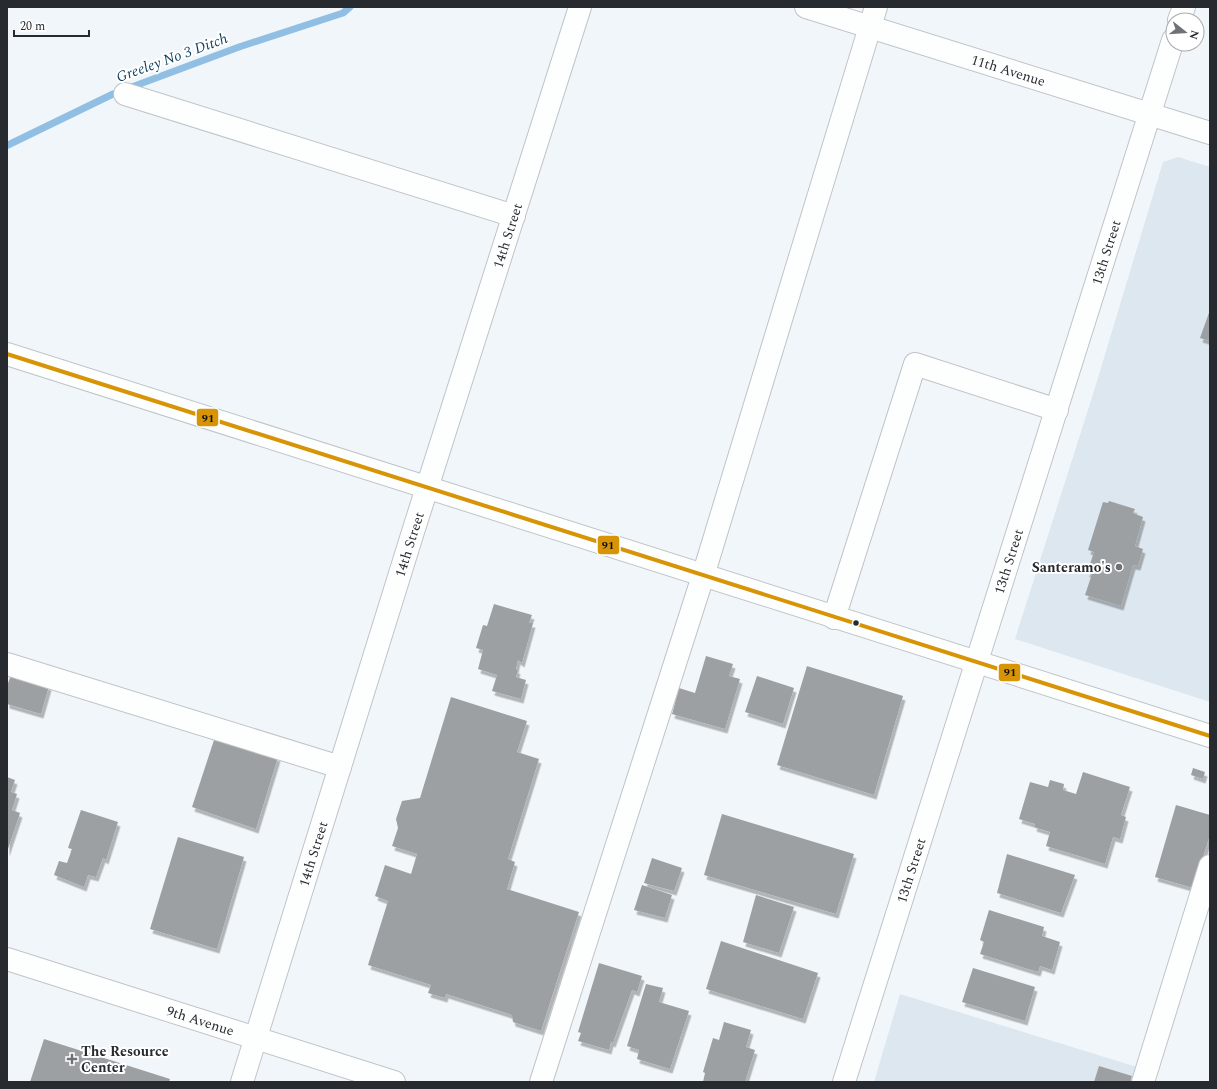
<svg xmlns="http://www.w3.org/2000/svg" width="1217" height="1089" font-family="Spectral,serif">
  <defs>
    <filter id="shadow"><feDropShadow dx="2.5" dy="4.5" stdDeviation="0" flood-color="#0004"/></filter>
  </defs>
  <rect width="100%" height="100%" fill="#f1f6fa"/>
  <g fill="#dde7ef">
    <polygon points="1178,157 1210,167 1210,702 1015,639 1094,391 1163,162"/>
    <polygon points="900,994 1137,1067 1133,1082 874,1082"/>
  </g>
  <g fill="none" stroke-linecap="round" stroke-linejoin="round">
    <polyline stroke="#91bfe3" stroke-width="7" points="8,145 113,94 239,47 343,13 350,7"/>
  </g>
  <g fill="#9ca0a3" filter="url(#shadow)">
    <polygon points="1210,310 1210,341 1200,338"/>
    <polygon points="1109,501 1135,509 1133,513 1143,517 1135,546 1143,549 1138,566 1133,565 1121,606 1085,595 1092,574 1087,573 1094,552 1088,550 1103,502 1108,503"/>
    <polygon points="494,604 532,615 529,623 533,623 522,663 518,660 516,669 518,670 516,677 526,680 521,699 492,691 497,675 478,669 483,650 476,648 483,625 487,626"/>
    <polygon points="706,656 733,664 729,676 740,679 725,729 672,714 679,688 695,693"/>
    <polygon points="807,666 903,696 874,795 777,765"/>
    <polygon points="11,675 49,686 41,714 7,704 7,686"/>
    <polygon points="757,676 794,688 783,724 745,712"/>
    <polygon points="451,697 527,721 517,752 539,759 508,859 515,862 507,889 579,912 541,1031 513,1022 512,1015 446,994 445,998 428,993 431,985 368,965 388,901 375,896 385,865 411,874 417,854 392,846 398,828 396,819 402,801 420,798"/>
    <polygon points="215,737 278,757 256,829 192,807"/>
    <polygon points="1193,768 1205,772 1203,779 1191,775"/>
    <polygon points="1083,772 1130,787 1121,815 1126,817 1120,839 1113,837 1105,864 1046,846 1050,832 1034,827 1035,824 1019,819 1030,782 1048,787 1050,780 1064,784 1063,790 1076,794"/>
    <polygon points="7,777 15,780 11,792 17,794 12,810 20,813 7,852"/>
    <polygon points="1176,805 1210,815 1210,835 1193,888 1155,877"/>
    <polygon points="81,810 118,822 106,860 103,858 96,877 88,875 84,887 54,875 59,861 67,863 72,849 68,848"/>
    <polygon points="722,814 854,854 836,914 704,875"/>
    <polygon points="178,837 244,857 217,949 150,929"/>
    <polygon points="1007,854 1075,875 1061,913 997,893"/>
    <polygon points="652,858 682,868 674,891 644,883"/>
    <polygon points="642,885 672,895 665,918 634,910"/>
    <polygon points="756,895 794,907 779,953 743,942"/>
    <polygon points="989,910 1044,927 1042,936 1060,942 1052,970 1040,966 1038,972 980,954 984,942 980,940"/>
    <polygon points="721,941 818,973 803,1019 706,989"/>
    <polygon points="599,963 642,976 637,992 632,990 613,1043 611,1042 609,1050 578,1041 581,1033 578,1032"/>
    <polygon points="973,968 1035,987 1025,1021 962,1002"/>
    <polygon points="646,984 663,988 659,1002 689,1011 670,1069 637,1059 639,1050 627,1046"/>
    <polygon points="724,1022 751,1030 746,1047 755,1050 745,1082 703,1082 705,1073 703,1072 713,1038 719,1040"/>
    <polygon points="44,1039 170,1079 169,1082 30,1082"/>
    <polygon points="1099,1066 1132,1076 1130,1082 1094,1082"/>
  </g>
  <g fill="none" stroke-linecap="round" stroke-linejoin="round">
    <g stroke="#c0c4c8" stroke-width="24">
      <g id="minor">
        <polyline points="1179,20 1184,7"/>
        <polyline points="125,94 514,216"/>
        <polyline points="7,354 1210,736"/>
        <polyline points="834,618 915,364 1057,410"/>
        <polyline points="7,664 340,767"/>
        <path id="s1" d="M7,959L394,1082"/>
        <path id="s2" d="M242,1082L412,535L580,7"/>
        <polyline points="541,1082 703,576 876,7"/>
        <path id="s3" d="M844,1082L1173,40"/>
        <polyline points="1143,1082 1210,866"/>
      </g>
    </g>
    <g stroke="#c0c4c8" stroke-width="24">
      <g id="major">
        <path id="s4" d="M806,7L1210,133"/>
      </g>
    </g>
    <use href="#minor" stroke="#fdfefe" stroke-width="22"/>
    <use href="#major" stroke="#fdfefe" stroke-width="22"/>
    <g stroke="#fff" stroke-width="7">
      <polyline id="bus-1" points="7,354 1210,736"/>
    </g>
    <use href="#bus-1" stroke="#d89407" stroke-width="4"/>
  </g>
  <g fill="#6e7276" stroke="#fff" stroke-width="1.5">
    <circle cx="1119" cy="567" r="4"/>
    <path d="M70 1053h4v4h4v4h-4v4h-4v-4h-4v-4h4z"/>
  </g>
  <circle fill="#272b2f" stroke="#fff" stroke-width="1.5" cx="856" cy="623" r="3.5"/>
  <g text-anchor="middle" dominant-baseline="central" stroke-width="4" stroke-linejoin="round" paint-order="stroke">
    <g font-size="14" fill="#272b2f" stroke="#fff">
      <text stroke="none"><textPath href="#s4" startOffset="212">11th Avenue</textPath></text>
      <text stroke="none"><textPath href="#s2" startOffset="887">14th Street</textPath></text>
      <text stroke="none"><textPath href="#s3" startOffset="870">13th Street</textPath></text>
      <text stroke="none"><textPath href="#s2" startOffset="563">14th Street</textPath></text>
      <text stroke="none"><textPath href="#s3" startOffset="546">13th Street</textPath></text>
      <text stroke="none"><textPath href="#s2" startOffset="239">14th Street</textPath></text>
      <text stroke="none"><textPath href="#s3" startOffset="222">13th Street</textPath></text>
      <text stroke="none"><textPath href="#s1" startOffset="203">9th Avenue</textPath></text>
    </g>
    <g font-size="14" font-weight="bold" fill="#272b2f" stroke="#fff" text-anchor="end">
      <text x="1111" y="567">Santeramo's</text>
      <text x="81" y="1051" text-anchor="start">The Resource<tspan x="81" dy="16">Center</tspan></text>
    </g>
    <g font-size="15" font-style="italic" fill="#0a3d5e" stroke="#fff">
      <text transform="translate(172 58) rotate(-20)">Greeley No 3 Ditch</text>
    </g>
  </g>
  <g stroke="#fff" stroke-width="1.5">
    <rect x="196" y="408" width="23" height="19" rx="4" fill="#d89407"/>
    <rect x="597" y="535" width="23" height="20" rx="4" fill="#d89407"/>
    <rect x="998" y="663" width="23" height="19" rx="4" fill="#d89407"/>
  </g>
  <g font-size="11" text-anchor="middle" font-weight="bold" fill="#111">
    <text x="208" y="422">91</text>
    <text x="608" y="549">91</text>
    <text x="1010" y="676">91</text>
  </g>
  <rect width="1217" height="1089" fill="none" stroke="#272b2f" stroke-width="16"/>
  <g transform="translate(1185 32) rotate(107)"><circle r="19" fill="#ffffff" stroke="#a9aaac"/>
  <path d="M0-3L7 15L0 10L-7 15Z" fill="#6e7276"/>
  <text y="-6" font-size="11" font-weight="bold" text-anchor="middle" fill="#272b2f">N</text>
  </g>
  <path d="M14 30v6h75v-6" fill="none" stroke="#272b2f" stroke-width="2"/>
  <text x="20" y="30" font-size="12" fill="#272b2f" stroke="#ffffff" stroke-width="3" paint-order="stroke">20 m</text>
</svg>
